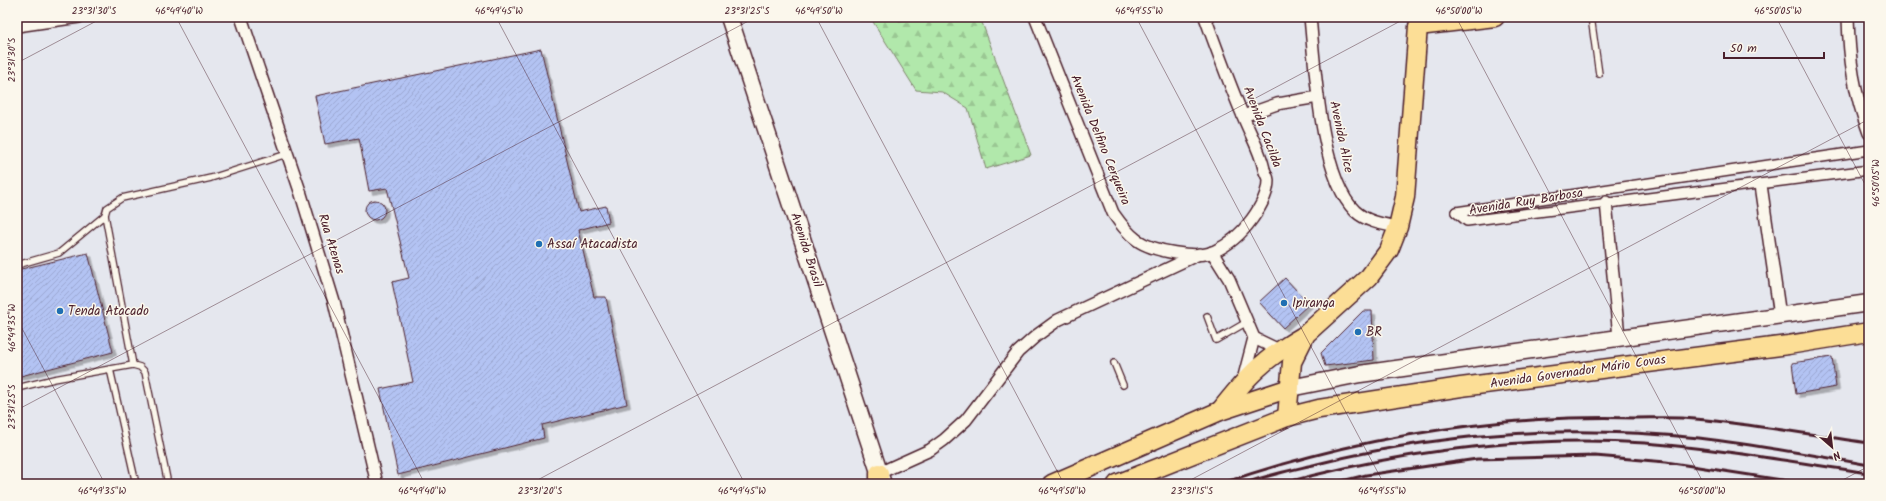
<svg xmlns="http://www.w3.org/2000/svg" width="1886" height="501" font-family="Kalam,sans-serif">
  <defs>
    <pattern id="forest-firs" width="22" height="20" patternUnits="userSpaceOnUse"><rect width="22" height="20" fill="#b1e8ab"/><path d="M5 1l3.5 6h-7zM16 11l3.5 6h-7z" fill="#9ac793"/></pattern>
    <pattern id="building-hatch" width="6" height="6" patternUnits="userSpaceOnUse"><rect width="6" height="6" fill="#b3c3f3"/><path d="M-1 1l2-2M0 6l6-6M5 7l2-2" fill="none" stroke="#9ba7d0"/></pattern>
    <filter id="shadow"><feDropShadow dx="3.5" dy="3.5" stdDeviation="0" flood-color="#0004"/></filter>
  </defs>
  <rect width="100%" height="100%" fill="#e5e7ee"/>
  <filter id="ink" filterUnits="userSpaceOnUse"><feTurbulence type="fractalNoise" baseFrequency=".025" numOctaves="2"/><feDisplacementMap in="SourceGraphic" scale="8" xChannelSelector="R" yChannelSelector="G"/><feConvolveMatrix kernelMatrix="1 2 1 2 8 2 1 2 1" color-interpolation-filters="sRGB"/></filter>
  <g filter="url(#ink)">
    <polygon fill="url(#forest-firs)" stroke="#7e846b" points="870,17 895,17 899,21 921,17 980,17 1031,155 986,169 968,108 942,92 916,90"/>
    <g fill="url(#building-hatch)" stroke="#4a1f2b" filter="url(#shadow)">
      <polygon points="541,49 579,212 606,206 609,222 578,230 594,297 606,297 627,404 542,425 544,438 398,475 380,389 413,382 392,282 409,278 387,188 369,191 359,138 325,144 315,96"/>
      <circle cx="375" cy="210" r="10"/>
      <polygon points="88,253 113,352 17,377 17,270"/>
      <polygon points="1285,278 1309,304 1283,328 1259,302"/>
      <polygon points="1363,311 1372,311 1374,360 1325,366 1321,353"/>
      <polygon points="1832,357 1836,387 1796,394 1792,363"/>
    </g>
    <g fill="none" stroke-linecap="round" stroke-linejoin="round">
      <g stroke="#4a1f2b" stroke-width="8">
        <g id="service">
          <polyline points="1591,17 1599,74"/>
          <polyline points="17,265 59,253 105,215"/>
          <polyline points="1207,316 1216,340 1247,322"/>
          <polyline points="1114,363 1123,385"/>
          <polyline points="133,365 105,215 107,208 122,198 211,178 287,154"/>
          <polyline points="110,369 136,484"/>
          <polyline points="17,388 54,379 133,365 140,367 145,372 168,484"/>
        </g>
      </g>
      <g stroke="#4a1f2b" stroke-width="12">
        <g id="pedestrian">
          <path d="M1456,212L1467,221C1601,203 1735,188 1869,170"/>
          <polyline points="1456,212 1869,150"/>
        </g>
      </g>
      <g stroke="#4a1f2b" stroke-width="14">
        <g id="minor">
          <polyline points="241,17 300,191 334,302 377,484"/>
          <path d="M1035,17L1113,213C1120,223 1127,233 1137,240C1152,251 1196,259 1213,252C1229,245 1242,233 1252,219C1260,208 1268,194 1268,180C1268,177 1265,173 1264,169C1260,150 1250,134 1243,116C1229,83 1217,50 1205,17"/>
          <path d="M1310,17C1315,66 1320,177 1355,211C1367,222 1382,224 1398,227"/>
          <path d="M1848,17C1849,59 1854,93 1869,133"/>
          <polyline points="17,26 79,17"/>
          <polyline points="1243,116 1277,104 1318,97"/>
          <polyline points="1761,185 1780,316"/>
          <polyline points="1606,202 1619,337"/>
          <polyline points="1212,252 1229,279 1254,338 1243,380"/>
          <polyline points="1254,338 1279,350"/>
          <polyline points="879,473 930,450 944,440 966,420 1018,352 1036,336 1058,320 1199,254"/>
        </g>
      </g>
      <g stroke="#4a1f2b" stroke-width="19">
        <g id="secondary">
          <polyline points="729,17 883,484"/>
          <polyline points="1290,388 1360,374 1869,303"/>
        </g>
      </g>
      <g stroke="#4a1f2b" stroke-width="21">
        <g id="primary">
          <path d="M1220,411C1248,375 1266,357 1305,335"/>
          <polyline points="1287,417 1292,362 1306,334 1369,277 1389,250 1398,227 1405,197 1418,26 1495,17"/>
          <polyline points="879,484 879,473"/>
          <polyline points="1052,484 1220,411 1290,388"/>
          <polyline points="1117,484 1287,417 1319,409 1461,387 1788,345 1869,332"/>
        </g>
      </g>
      <use href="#service" stroke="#fbf7ec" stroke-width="5.5"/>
      <use href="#pedestrian" stroke="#fbf7ec" stroke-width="9"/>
      <use href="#minor" stroke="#fbf7ec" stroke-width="11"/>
      <use href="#secondary" stroke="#fbf7ec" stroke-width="16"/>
      <use href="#primary" stroke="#fcde96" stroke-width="18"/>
      <g stroke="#4a1f2b" stroke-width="3">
        <path d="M1220,484C1353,438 1495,414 1636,418C1656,418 1676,417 1695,419C1753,424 1811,435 1869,443"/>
        <path d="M1243,484C1267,475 1292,470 1317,464C1441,432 1572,425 1699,438C1756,445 1813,455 1869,465"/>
        <path d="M1280,484C1398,452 1523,435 1645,443C1720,449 1794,462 1869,473"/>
        <polyline points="1330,484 1366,475 1477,459 1595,456 1666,462 1807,484"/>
      </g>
    </g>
  </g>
  <path fill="none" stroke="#4a1f2b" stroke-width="1" stroke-opacity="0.45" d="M176,17L425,484M496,17L745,484M816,17L1064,484M1136,17L1384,484M1456,17L1704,484M1776,17L1869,192M17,63L104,17M17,319L105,484M17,410L756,17M530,484L1408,17M1183,484L1869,119M1835,484L1869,466"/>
  <g fill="#1f6fb2" stroke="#fbf7ec" stroke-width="1.5">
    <circle cx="539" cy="244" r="4"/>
    <circle cx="1284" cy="303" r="4"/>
    <circle cx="60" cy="311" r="4"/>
    <circle cx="1358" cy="332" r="4"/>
  </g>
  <g text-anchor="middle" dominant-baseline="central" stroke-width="3" stroke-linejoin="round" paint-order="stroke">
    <g font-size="13" fill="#4a1f2b" stroke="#fbf7ec">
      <text transform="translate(1262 127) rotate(69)">Avenida Cacilda</text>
      <text transform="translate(1341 137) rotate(78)">Avenida Alice</text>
      <text transform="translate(1100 140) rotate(68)">Avenida Delfino Cerqueira</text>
      <text transform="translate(1526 202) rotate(-9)">Avenida Ruy Barbosa</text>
      <text transform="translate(331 244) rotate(73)">Rua Atenas</text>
      <text transform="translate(806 250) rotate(72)">Avenida Brasil</text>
      <text transform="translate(1578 372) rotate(-8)">Avenida Governador Mário Covas</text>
    </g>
    <g font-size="13" fill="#4a1f2b" stroke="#fbf7ec" text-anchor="start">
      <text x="547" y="244">Assaí Atacadista</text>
      <text x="1292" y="303">Ipiranga</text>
      <text x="68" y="311">Tenda Atacado</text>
      <text x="1366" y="332">BR</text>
    </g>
  </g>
  <rect width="1886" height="501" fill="none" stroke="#fbf7ec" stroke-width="44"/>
  <g transform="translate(1832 447) rotate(152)" stroke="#fbf7ec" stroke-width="3" paint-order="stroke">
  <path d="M0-3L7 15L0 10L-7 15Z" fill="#4a1f2b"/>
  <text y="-6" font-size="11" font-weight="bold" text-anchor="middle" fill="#4a1f2b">N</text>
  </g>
  <path d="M1724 52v6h100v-6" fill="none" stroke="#4a1f2b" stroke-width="2"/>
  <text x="1730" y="52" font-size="12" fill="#4a1f2b" stroke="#fbf7ec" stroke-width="3" paint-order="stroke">50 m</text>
  <rect x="22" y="22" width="1842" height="457" fill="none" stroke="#4a1f2b" stroke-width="1.5"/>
  <g font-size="10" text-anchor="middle" fill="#4a1f2b">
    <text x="94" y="14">23°31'30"S</text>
    <text x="179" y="14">46°49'40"W</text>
    <text x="499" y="14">46°49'45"W</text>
    <text x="747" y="14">23°31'25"S</text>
    <text x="819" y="14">46°49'50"W</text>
    <text x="1139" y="14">46°49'55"W</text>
    <text x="1459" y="14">46°50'00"W</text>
    <text x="1778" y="14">46°50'05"W</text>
    <text transform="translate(11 60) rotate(-90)" y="4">23°31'30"S</text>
    <text transform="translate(1875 183) rotate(-90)" y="4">46°50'05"W</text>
    <text transform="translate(11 328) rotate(-90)" y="4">46°49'35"W</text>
    <text transform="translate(11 407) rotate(-90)" y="4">23°31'25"S</text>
    <text x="102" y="494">46°49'35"W</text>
    <text x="422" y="494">46°49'40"W</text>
    <text x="540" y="494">23°31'20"S</text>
    <text x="742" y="494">46°49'45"W</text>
    <text x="1062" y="494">46°49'50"W</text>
    <text x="1192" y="494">23°31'15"S</text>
    <text x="1382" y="494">46°49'55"W</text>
    <text x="1702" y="494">46°50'00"W</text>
  </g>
</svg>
